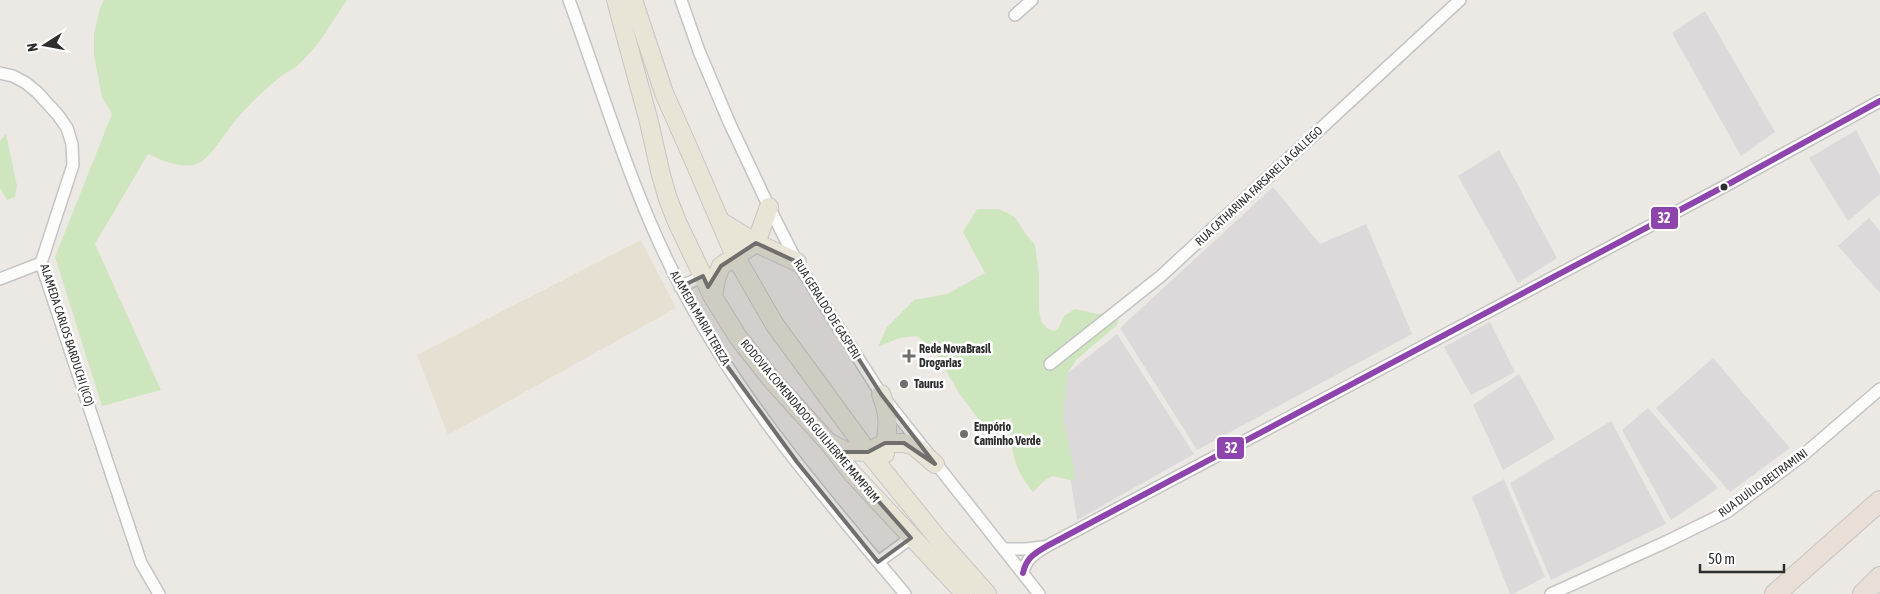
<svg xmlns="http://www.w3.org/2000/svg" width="1880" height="594" font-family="'Asap Condensed',sans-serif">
  <rect width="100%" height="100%" fill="#ece8e4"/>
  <g fill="#dcd9db">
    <polygon points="1705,11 1775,132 1741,156 1672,33"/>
    <polygon points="1856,130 1880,176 1880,194 1848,221 1809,158"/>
    <polygon points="1499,150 1557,258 1518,283 1458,176"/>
    <polygon points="1273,187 1320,244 1366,224 1412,334 1197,450 1120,328"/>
    <polygon points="1869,218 1880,231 1880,293 1838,246"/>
    <polygon points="1490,322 1515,372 1471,395 1444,347"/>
    <polygon points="1117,334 1194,454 1077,520 1055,383"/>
    <polygon points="1713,358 1790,448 1730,492 1656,408"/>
    <polygon points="1519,374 1555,439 1503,470 1473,405"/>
    <polygon points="1648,408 1718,488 1671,520 1622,430"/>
    <polygon points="1611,421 1666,524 1551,580 1510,483"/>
    <polygon points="1504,479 1545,577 1513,594 1510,594 1472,497"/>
  </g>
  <polygon fill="#e6e0d3" points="641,240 676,308 448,435 417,355"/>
  <g fill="#cee6be">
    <path d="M104,0H347C331,23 320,45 299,64C294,70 286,72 280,77C267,88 253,100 241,114C231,124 211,158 199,163C181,170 164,161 148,154L95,244L161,390L102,406L55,257L112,114L102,97L94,56V34L100,8Z"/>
    <polygon points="6,134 17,186 15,197 7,200 0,188 0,141"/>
    <path d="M977,209H999L1015,217L1025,233L1035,245L1039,274V310L1041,321L1047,328L1054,331L1058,329L1064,316L1075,309L1098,314L1116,311L1121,315L1116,326L1077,359L1068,372L1063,419L1074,467L1075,479L1069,480L1053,476L1044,481L1033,492C1012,466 1011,451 1011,418L982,424L959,393L935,352L917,336L899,338L878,347L887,327L914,300L947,294L985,273L963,232Z"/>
  </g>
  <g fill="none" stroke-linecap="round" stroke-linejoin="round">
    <g stroke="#c5c4c5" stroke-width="14">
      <g id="street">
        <path d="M569,0C605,97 633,198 682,289C740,401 825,498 905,594"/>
        <polyline points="681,0 699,51 729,122 769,207 797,262 881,394 1039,594"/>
        <polyline points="1015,15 1032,0"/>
        <polyline points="0,73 13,76 26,83 37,92 58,115 67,128 72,144 73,165 41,263 141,563 159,594"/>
        <polyline points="0,279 41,263"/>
        <polyline points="680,287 703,276"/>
        <polyline points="1050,364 1161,276 1460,0"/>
        <polyline points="1004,549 1026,549 1042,547"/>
        <polyline points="878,562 911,538"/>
        <path d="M1023,573C1026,558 1035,553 1047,546L1725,186L1880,101"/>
        <polyline points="1551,594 1668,541 1727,512 1802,456 1880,389"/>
      </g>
    </g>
    <g stroke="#c6c5c4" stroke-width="20">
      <g id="primary">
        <polyline points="616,0 649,122 661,175 668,199 677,222 713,297 738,337 771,379 828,442 852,473 965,594"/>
        <polyline points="633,0 664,93 691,154 735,256 775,325 868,452 940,541 987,594"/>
        <polyline points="720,221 756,243 797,262"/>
        <polyline points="713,297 716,279 721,266 756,243 769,207"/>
        <path d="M881,394C892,422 886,427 885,454"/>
        <polyline points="830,443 845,451 868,452 885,443 904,443 914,446 935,464"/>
      </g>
    </g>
    <g stroke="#c6c5c4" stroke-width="22">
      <g id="highway">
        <polyline points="1775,594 1880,501"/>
        <polyline points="1863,594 1880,577"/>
      </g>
    </g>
    <use href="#street" stroke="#fcfcfb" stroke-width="11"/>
    <use href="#primary" stroke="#e8e4d6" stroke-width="18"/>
    <use href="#highway" stroke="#eadfd6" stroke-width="20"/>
    <g stroke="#fff" stroke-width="10">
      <path id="bus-1" d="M1023,573C1026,558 1035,553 1047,546L1725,186L1880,101"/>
    </g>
    <use href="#bus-1" stroke="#8e44ad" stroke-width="6"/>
  </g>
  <path fill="#706f6e" fill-opacity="0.2" stroke="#706f6e" stroke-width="4" stroke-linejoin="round" d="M756,243L797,262L881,394L935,464L904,443H885L868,452H835L911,538L878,562L797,462L714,348L680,287L703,276L708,287L721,266Z"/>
  <circle fill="#2e2e2e" stroke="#fff" stroke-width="2" cx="1724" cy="187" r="4.5"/>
  <g fill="#706f6e" stroke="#fff" stroke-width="2">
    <path d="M906.5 348.5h5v5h5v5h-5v5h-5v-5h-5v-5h5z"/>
    <circle cx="904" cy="384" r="5"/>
    <circle cx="964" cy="434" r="5"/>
  </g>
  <g text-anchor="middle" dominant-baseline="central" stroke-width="5" stroke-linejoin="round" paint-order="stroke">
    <g font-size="12" fill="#2e2e2e" stroke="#fff">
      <text transform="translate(1259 186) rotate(-43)">RUA CATHARINA FARSARELLA GALLEGO</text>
      <text transform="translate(827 309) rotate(58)">RUA GERALDO DE GASPERI</text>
      <text transform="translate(700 318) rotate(60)">ALAMEDA MARIA TEREZA</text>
      <text transform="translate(67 335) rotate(72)">ALAMEDA CARLOS BARDUCHI (ICO)</text>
      <text transform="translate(810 421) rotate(50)">RODOVIA COMENDADOR GUILHERME MAMPRIM</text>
      <text transform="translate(1763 483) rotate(-36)">RUA DUÍLIO BELTRAMINI</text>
    </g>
    <g font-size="12" font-weight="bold" fill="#2e2e2e" stroke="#fff" text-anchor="start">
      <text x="919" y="349">Rede NovaBrasil<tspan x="919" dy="14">Drogarias</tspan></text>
      <text x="914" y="384">Taurus</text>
      <text x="974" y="427">Empório<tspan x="974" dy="14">Caminho Verde</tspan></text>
    </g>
  </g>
  <g stroke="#fff" stroke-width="2">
    <rect x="1650" y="206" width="29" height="24" rx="5" fill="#8e44ad"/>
    <rect x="1216" y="436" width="29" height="24" rx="5" fill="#8e44ad"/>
  </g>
  <g font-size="14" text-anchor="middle" font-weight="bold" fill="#fff">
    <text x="1664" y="223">32</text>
    <text x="1231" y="453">32</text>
  </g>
  <g transform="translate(45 45) rotate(259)" stroke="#ffffff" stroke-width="4" paint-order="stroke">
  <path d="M0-4L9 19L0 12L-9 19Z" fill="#2e2e2e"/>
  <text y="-8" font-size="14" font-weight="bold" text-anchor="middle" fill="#2e2e2e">N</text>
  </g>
  <path d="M1700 564v8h84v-8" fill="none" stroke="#2e2e2e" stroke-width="2.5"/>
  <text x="1708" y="564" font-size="15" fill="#2e2e2e" stroke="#ffffff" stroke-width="4" paint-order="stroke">50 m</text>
</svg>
